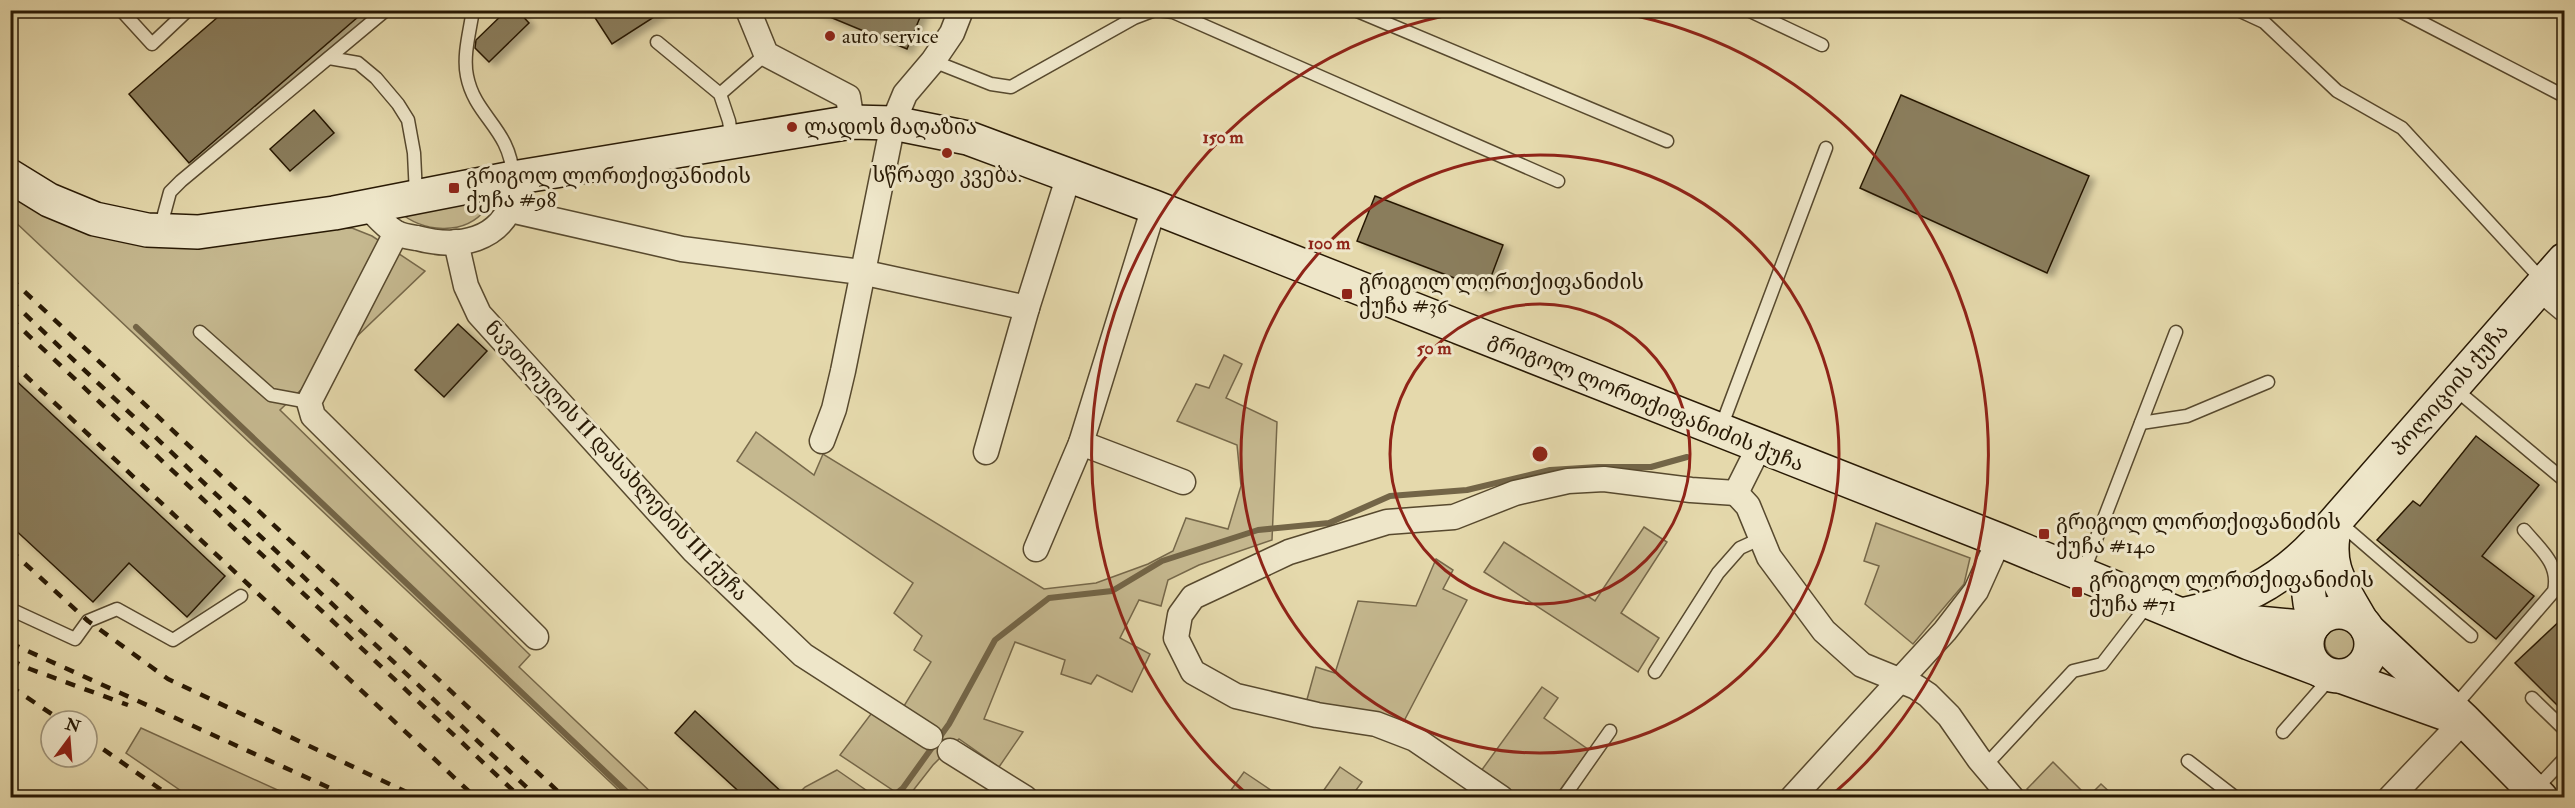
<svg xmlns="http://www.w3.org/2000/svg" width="2575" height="808" font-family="'IM FELL Double Pica','Noto Serif Georgian',serif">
  <defs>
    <filter id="shadow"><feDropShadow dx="6" dy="4" stdDeviation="3" flood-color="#0004"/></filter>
  </defs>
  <rect width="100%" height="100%" fill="#e5d9ac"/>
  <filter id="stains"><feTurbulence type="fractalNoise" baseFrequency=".00333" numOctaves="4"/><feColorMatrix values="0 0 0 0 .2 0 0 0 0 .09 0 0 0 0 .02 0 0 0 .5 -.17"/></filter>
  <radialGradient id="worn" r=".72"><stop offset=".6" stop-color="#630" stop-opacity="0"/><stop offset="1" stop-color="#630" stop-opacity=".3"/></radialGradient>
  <g fill="#c5b88f" stroke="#76684a" stroke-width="1.5">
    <polygon points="10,191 28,206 311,229 352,228 372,236 425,271 280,410 530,655 519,667 656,797 626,797 11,218"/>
    <path d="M496,193C493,198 490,204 486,209C464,237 422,232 398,211Z"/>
    <polygon points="1224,355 1242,364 1226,398 1277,422 1272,540 1199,565 1168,580 1161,606 1139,600 1120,638 1150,654 1132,692 1097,675 1091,684 1061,674 1065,660 1015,642 984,719 1023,732 999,767 959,739 933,765 908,797 903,797 840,755 874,710 893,724 931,662 914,650 922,636 894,613 913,583 737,461 756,432 814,475 823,454 1044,589 1096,583 1148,564 1173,551 1186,518 1228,529 1241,486 1237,445 1177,421 1196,384 1209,388"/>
    <polygon points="1876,523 1970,558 1964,584 1913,644 1865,604 1879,566 1864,561"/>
    <polygon points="1644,527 1667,542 1621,613 1659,638 1638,672 1484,572 1504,542 1595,601"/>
    <polygon points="1436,559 1453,570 1443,589 1467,600 1403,723 1306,703 1316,667 1335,673 1358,601 1416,606"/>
    <circle cx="2341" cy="643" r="16"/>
    <polygon points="1542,687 1558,698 1544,718 1589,750 1555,797 1518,797 1481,771"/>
    <polygon points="141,728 293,797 190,797 126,753"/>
    <polygon points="2053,762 2088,797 2101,784 2115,797 2035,797 2027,789"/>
    <polygon points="1340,767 1362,782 1351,797 1319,797"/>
    <polygon points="837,770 876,797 795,797 805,787"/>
    <polygon points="1244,772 1281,797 1226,797"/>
  </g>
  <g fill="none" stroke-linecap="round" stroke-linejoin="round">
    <g stroke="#736547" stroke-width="6">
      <polyline points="136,327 633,798"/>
      <polyline points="891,798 903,788 949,724 995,640 1049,598 1112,591 1162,561 1258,530 1329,523 1390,496 1467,490 1550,470 1598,467 1651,467 1687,457"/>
    </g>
  </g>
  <g fill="#8a7d5b" stroke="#281904" stroke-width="1.5" filter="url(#shadow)">
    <polygon points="226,10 366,10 189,163 129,94"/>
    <polygon points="507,10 517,10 529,23 489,62 475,48 476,40"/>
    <polygon points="590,10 665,10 612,44"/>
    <polygon points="813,10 923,10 907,49"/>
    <polygon points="1901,95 2089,176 2047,273 1860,188"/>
    <polygon points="314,110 334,133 290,171 270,149"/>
    <polygon points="1375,196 1503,245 1486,290 1357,241"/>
    <polygon points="458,324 487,351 444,397 415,370"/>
    <polygon points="10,375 225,576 187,617 129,563 93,602 10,525"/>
    <polygon points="2476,436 2539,485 2482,556 2534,596 2496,639 2377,540 2413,501 2420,506"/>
    <polygon points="2565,616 2565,713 2515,663"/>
    <polygon points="695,711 788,798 746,798 675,733"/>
  </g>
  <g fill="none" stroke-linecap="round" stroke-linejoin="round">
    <g stroke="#57492e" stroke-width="15">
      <g id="lane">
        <polyline points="121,10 152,44 188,10"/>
        <polyline points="1157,10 1173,12 1558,181"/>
        <polyline points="1355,10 1667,141"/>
        <polyline points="1748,10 1822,45"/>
        <polyline points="2238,10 2264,22 2337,91 2402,128 2544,282"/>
        <polyline points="2398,10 2564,96"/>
        <path d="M472,16C469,34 463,57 467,76C475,117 510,128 513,176"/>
        <polyline points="657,42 720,94 729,121 732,141"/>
        <polyline points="329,58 358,63 376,78 398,104 408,120 414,153 416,195"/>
        <polyline points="933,61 991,84 1011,87 1134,18 1155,10"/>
        <polyline points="720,94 766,54"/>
        <polyline points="160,229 170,192 181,181 386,10"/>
        <polyline points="200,332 271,395 309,402"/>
        <polyline points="2455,389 2564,480"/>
        <polyline points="2141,423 2187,416 2268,382"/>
        <polyline points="1720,430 1826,148"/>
        <polyline points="2340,523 2471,636"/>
        <polyline points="2083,573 2176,332"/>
        <polyline points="10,609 75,639 88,621 117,609 173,640 241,596"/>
        <polyline points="1655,672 1718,573 1740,548 1762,538"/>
        <polyline points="2532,698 2564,729"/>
        <path d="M2453,708L2554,591C2560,564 2541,550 2524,530"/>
        <polyline points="2283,732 2332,676"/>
        <polyline points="2188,761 2236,798"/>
        <polyline points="1985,766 2073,671 2102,664 2149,603"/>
        <polyline points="2534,791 2564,759"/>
        <polyline points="1563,798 1610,731"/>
      </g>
    </g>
    <g stroke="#57492e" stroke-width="27">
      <g id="street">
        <polyline points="748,10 766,54 848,97 852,122"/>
        <path d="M368,207C376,215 385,226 395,232C401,236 410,237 417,238C458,249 502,242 514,196"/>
        <polyline points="510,210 682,249 861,272 1027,308"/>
        <polyline points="396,233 309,402 313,416 536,637"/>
        <polyline points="456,242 466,286 479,314 693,550 803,655 930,737"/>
        <polyline points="2540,289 2564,309"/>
        <polyline points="822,441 834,409 843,371 893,123 905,94 933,61 952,33 961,10"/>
        <polyline points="1081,443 1183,482"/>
        <polyline points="986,452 1027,308 1069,175"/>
        <polyline points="1736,493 1748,506 1769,557 1824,631 1862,665 1916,687 1928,695 1949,716 1979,759 2012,798"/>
        <polyline points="1036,549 1081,443 1154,207"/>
        <polyline points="950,751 1025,798"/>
        <polyline points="1501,798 1415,739 1376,724 1317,715 1236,696 1193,672 1176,638 1180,615 1193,597 1289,552 1387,522 1454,517 1515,493 1568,481 1604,479 1691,490 1736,493 1759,447"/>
        <polyline points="1792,798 1945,631 1976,591 1999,540"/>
        <polyline points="2390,798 2464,720"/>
      </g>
    </g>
    <g stroke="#281904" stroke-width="36">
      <g id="secondary">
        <polyline points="10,176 49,200 95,219 147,230 198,232 334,213 513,178 852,122 893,123 968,138 1154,207 1999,540 2249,643 2318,669"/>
        <path d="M2336,522C2324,564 2340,584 2360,619"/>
        <circle cx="2339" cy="644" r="32"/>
        <path d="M2182,615C2236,604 2279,583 2317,542"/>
        <polyline points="2216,619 2311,628"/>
        <path d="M2315,623C2305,592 2306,569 2320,539L2564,260"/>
        <polyline points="2368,630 2464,720 2541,798"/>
        <polyline points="2343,677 2452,716"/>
      </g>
    </g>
    <use href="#lane" stroke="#eee6c9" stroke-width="12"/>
    <use href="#street" stroke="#eee6c9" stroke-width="24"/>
    <use href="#secondary" stroke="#eee6c9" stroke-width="33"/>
    <g stroke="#281904" stroke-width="4.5" stroke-dasharray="10 10" stroke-linecap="butt">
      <polyline points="10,278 565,798"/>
      <polyline points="10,300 538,798"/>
      <polyline points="10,318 521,798"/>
      <polyline points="10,361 476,798"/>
      <polyline points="10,550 88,621 168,679 419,798"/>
      <polyline points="10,643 352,798"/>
      <polyline points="10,660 30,669 128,705"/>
      <polyline points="10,686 62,721"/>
      <polyline points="87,738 173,798"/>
    </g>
  </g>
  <g fill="none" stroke="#8f2418" stroke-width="3">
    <circle cx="1540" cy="454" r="150"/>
    <circle cx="1540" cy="454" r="299"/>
    <path d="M1248 795A449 449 0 0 1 1470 11M1610 11A449 449 0 0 1 1832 795"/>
  </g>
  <g fill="#8f2418" stroke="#eee6c9" stroke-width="2">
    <circle cx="830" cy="36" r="6"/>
    <circle cx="792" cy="127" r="6"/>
    <circle cx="947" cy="153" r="6"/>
    <rect x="448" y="182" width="12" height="12" rx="3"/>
    <rect x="1341" y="288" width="12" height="12" rx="3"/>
    <rect x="2038" y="528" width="12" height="12" rx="3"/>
    <rect x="2071" y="586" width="12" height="12" rx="3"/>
  </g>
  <g text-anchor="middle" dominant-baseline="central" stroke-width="6" stroke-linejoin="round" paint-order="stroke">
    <g font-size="21" fill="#281904" stroke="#eee6c9" text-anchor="start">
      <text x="842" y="36">auto service</text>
      <text x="804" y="127">ლადოს მაღაზია</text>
      <text x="947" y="175" text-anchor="middle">სწრაფი კვება.</text>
      <text x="466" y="176">გრიგოლ ლორთქიფანიძის<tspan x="466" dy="24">ქუჩა #98</tspan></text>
      <text x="1359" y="282">გრიგოლ ლორთქიფანიძის<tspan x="1359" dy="24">ქუჩა #36</tspan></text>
      <text x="2056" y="522">გრიგოლ ლორთქიფანიძის<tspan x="2056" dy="24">ქუჩა #140</tspan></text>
      <text x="2089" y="580">გრიგოლ ლორთქიფანიძის<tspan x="2089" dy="24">ქუჩა #71</tspan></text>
    </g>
    <g font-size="21" fill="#281904" stroke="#eee6c9">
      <text transform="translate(2450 390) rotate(-49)">პოლიციის ქუჩა</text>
      <text transform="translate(1646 402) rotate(22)">გრიგოლ ლორთქიფანიძის ქუჩა</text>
      <text transform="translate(616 461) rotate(47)">ნავთლუღის II დასახლების III ქუჩა</text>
    </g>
  </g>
  <circle cx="1540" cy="454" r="9" fill="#8f2418" stroke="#eee6c9" stroke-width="3"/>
  <g font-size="18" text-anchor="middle" font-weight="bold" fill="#8f2418" stroke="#eee6c9" stroke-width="6" stroke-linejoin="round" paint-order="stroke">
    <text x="1223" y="143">150 m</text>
    <text x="1329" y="249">100 m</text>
    <text x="1434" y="354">50 m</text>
  </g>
  <rect width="2575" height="808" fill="none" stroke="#e5d9ac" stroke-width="36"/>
  <rect x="12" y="12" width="2551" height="784" fill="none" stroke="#281904" stroke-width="3"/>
  <rect x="18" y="18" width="2539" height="772" fill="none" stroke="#281904" stroke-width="1.5"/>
  <g transform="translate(69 739) rotate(16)"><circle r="28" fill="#eee6c9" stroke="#9f947a" stroke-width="1.5"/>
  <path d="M0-4.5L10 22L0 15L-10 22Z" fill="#8f2418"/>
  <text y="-9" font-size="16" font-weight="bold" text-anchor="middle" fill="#281904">N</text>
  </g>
  <rect width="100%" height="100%" filter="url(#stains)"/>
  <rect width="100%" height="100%" fill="url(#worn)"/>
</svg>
